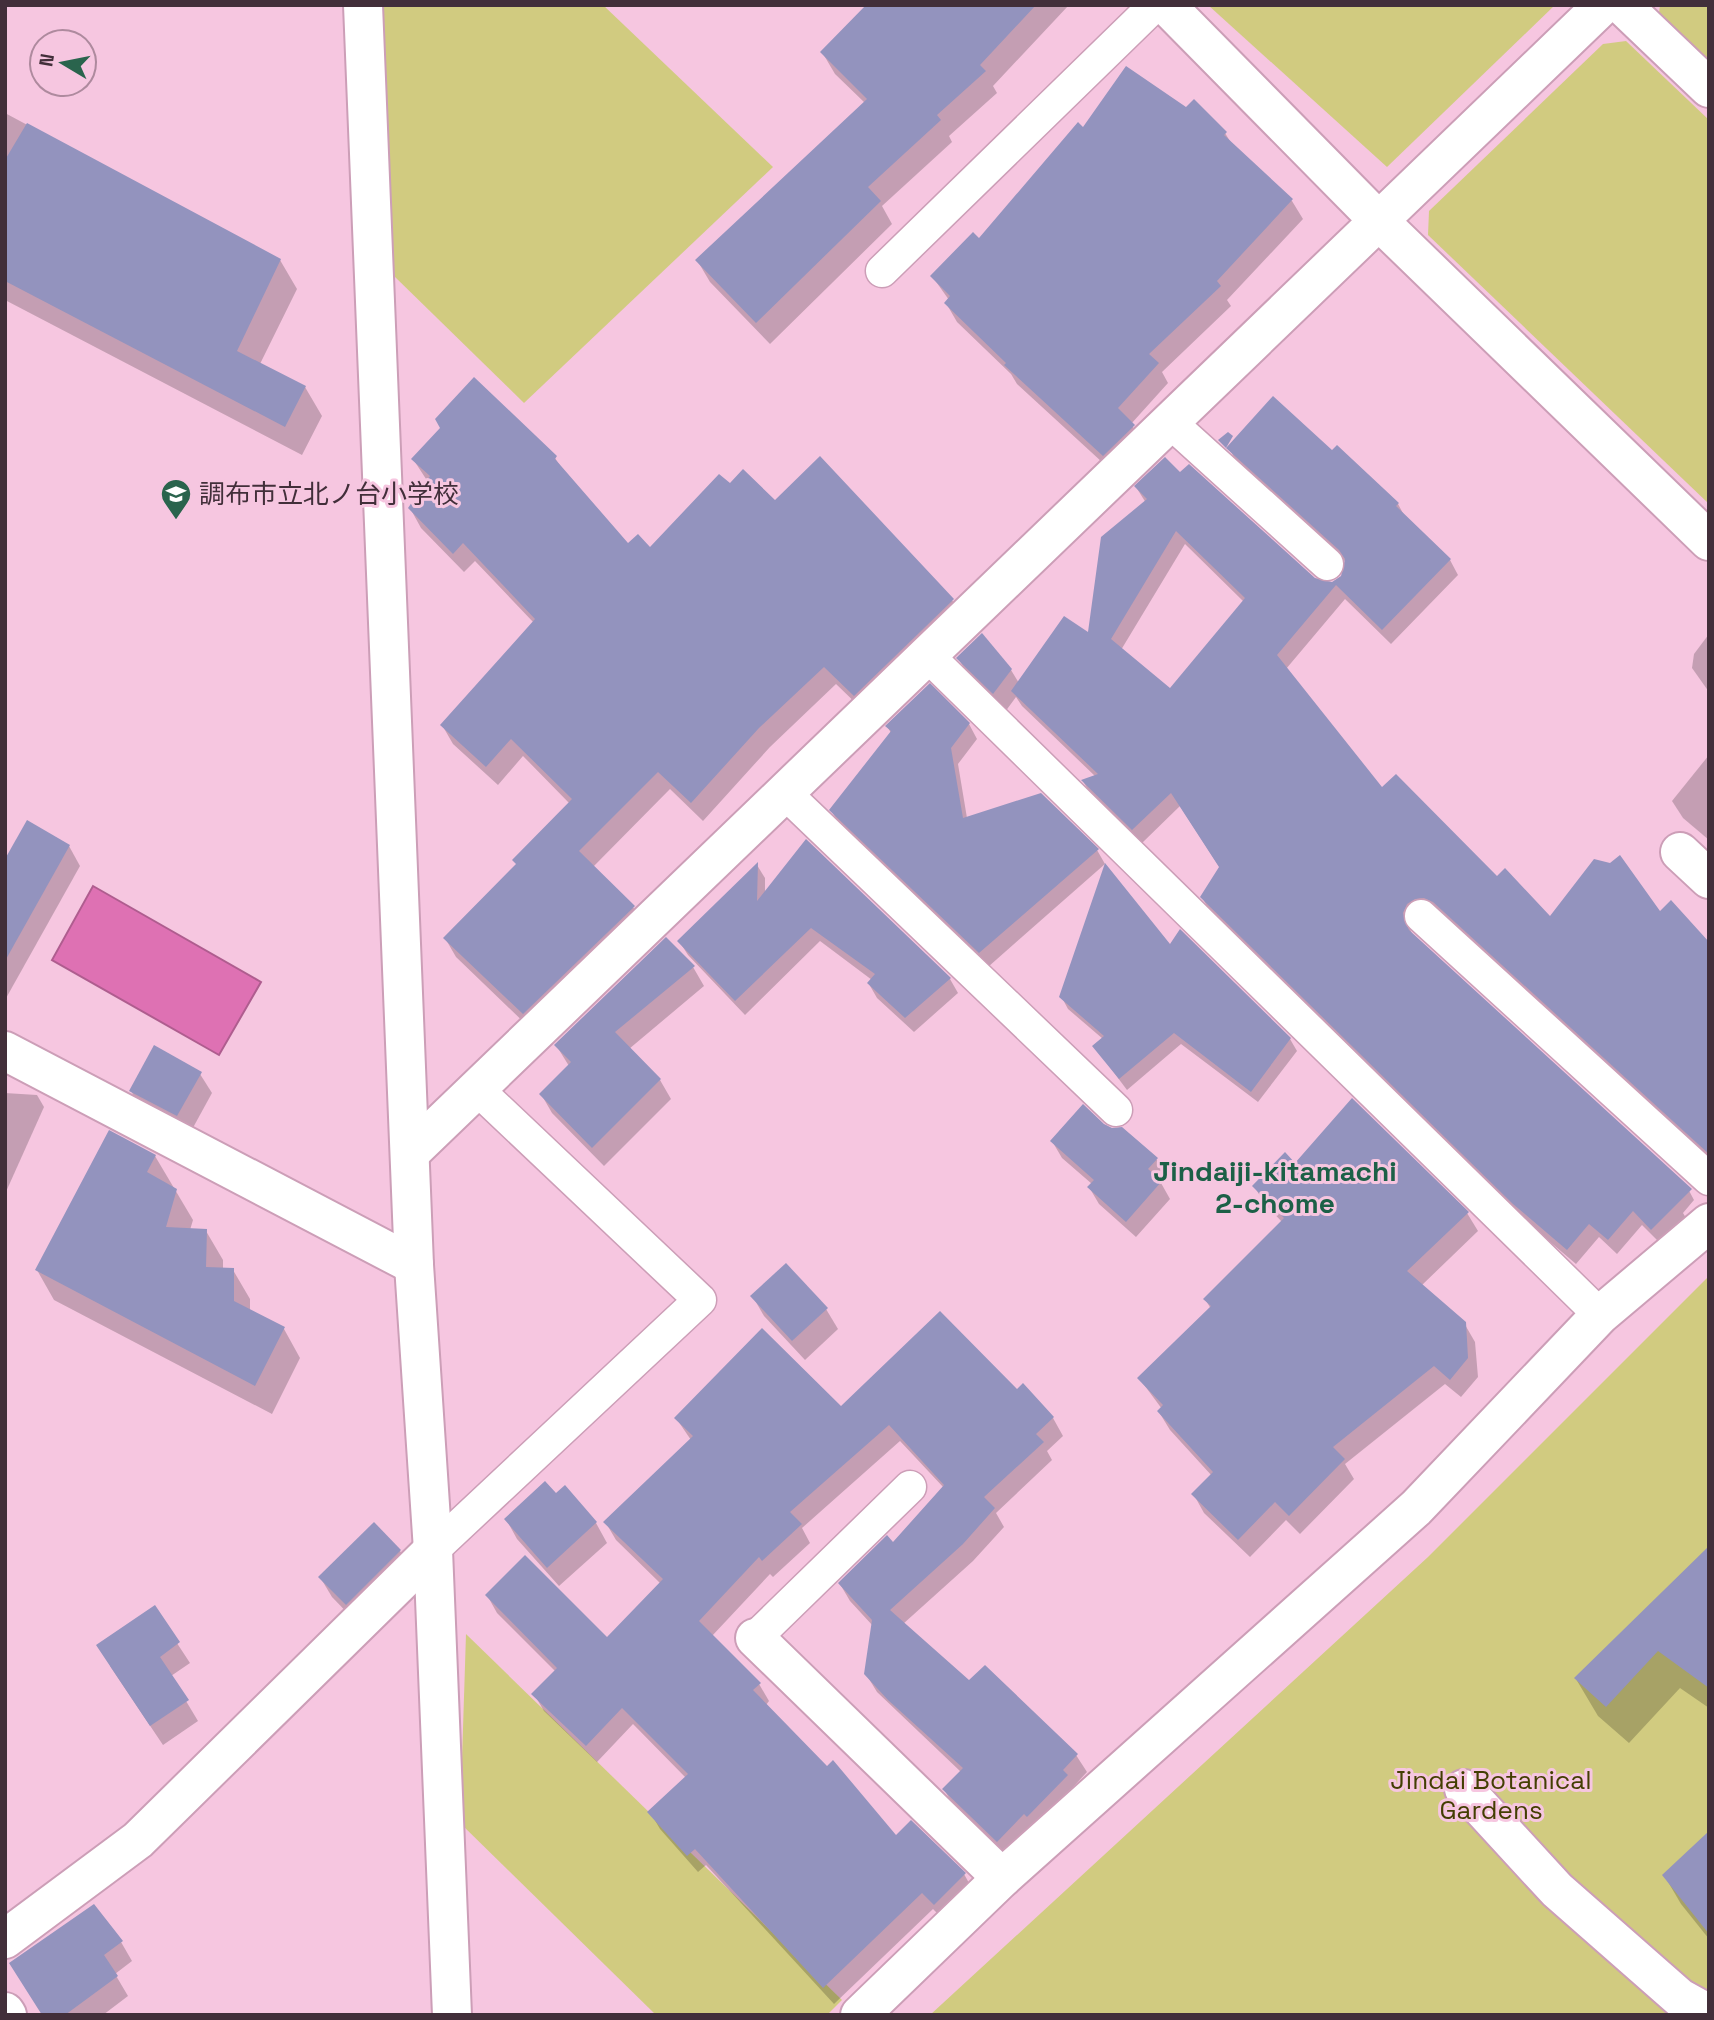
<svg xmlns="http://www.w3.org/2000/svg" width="1714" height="2020" font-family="'Space Grotesk','Noto Sans JP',sans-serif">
  <rect width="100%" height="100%" fill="#f6c6e0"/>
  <g fill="#d1cb80">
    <polygon points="380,5 603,5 773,167 524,403 394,276"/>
    <polygon points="1208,5 1555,5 1387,167"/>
    <polygon points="1660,5 1709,5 1709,60 1659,13"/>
    <polygon points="1626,41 1709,120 1709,504 1428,235 1429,211 1603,44"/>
    <polygon points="1709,1276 1709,2015 930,2015 1428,1557"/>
    <polygon points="466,1634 842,2000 827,2015 656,2015 460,1823"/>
  </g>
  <polygon fill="#de71b3" stroke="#af5d8f" stroke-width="2" points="93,886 261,982 219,1055 52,960"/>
  <g fill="#0003" fill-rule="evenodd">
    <polygon points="869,5 1069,5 993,86 997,93 949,136 952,142 882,206 892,224 770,344 710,282 697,260 865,103 835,74 822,52"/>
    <polygon points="5,113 280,260 297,289 260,364 305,387 322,416 302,455 5,300"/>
    <polygon points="1084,130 1225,133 1233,146 1292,201 1303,219 1227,300 1231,306 1162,372 1168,383 1131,424 1144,445 1115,474 1017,384 1011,374 957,322 946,303 949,300 932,276 979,241"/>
    <path d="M1337,447L1398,504L1405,517L1450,560L1458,575L1391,644L1345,599L1286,669L1382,790L1550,919L1660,913L1709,943V1159L1416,918L1410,929L1413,936L1686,1185L1694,1200L1683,1213L1686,1218L1660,1243L1642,1225L1617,1254L1599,1237L1576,1264L1523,1219L1210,912L1202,897L1220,868L1180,806L1141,844L1091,795L1083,781L1096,777L1022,706L1016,697L1005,712L970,678L958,658L1011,670L1019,683L1089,635L1146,503L1136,487L1180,474L1314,580L1332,583L1343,577L1346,562L1237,463L1229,448L1332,452ZM1185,544L1244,602L1170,691L1121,650Z"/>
    <polygon points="555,458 564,472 628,545 650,550 730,485 775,502 952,600 963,619 866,713 836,684 770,747 703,821 670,789 593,867 633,907 644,926 534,1032 456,957 445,938 517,865 570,804 523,756 498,785 453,744 442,725 534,623 475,561 464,572 421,528 410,508 428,482 413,459"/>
    <polygon points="1709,634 1709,692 1692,668 1694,654"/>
    <polygon points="969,724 977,739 958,764 967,818 1097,850 1105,864 988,967 839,824 831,810 891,733 887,726"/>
    <polygon points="1709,755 1709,840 1683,818 1672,801"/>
    <polygon points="69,846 80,866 5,1000 5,863"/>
    <polygon points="757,865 765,878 765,894 950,979 958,993 914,1032 877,998 869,984 872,980 820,941 745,1015 688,955 679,941"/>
    <polygon points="1170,947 1290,1039 1297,1051 1258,1102 1181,1044 1127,1090 1094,1046 1103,1039 1068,1009 1061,996"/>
    <polygon points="693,967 704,986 629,1049 660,1080 671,1099 604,1166 552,1113 541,1094 569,1066 556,1045"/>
    <polygon points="200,1074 212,1093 189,1135 143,1111 131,1091"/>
    <polygon points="5,1093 37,1095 44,1107 5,1194"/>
    <polygon points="1103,1125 1112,1130 1122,1129 1157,1160 1166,1176 1161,1183 1170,1199 1136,1237 1099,1204 1089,1187 1092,1184 1062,1158 1052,1141"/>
    <polygon points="155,1156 193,1220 190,1230 206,1231 223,1260 223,1269 233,1270 250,1299 250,1311 284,1329 300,1358 272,1414 54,1300 37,1270"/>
    <polygon points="1296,1166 1467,1213 1478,1231 1421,1286 1464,1323 1475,1342 1478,1377 1461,1397 1445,1384 1345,1464 1354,1479 1300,1534 1286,1520 1250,1557 1204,1513 1194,1495 1212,1476 1170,1430 1159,1412 1162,1409 1139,1378 1211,1309 1205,1299 1282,1222 1265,1204 1254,1186"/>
    <polygon points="753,1297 826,1309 838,1329 805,1360 764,1316"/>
    <polygon points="1023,1386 1053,1418 1063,1436 1047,1451 1052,1460 996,1513 1004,1527 973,1561 903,1624 969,1682 1076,1755 1087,1772 1073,1787 1077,1793 1007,1859 954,1807 944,1789 961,1772 877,1692 866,1674 873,1626 850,1601 840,1584 893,1545 944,1488 900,1441 802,1528 810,1543 773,1577 770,1574 712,1636 759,1684 769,1701 766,1705 896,1837 964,1874 974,1892 945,1921 933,1909 834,2004 706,1865 698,1872 660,1829 650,1812 686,1778 633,1724 597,1762 544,1711 534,1694 556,1672 497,1613 487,1595 607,1640 661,1584 616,1540 606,1523 691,1440 676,1418 841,1408 1017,1391"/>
    <polygon points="564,1488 596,1523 607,1543 559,1586 517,1539 506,1519 556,1496"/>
    <polygon points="374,1525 400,1551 411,1571 358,1624 332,1597 320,1577"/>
    <polygon points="1709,1548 1709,1708 1680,1688 1629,1743 1598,1716 1576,1679"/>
    <polygon points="154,1608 190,1663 171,1676 198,1721 163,1745 110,1666"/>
    <polygon points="1709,1833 1709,1939 1681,1904 1664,1875"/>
    <polygon points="121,1942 132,1961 115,1974 128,1996 103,2015 43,2015 23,1983"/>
  </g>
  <g fill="#9393be" fill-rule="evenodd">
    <polygon points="866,5 1036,5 980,65 986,71 937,115 941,120 868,187 881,201 756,323 695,260 867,99 820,52"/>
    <polygon points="1126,66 1186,107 1194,99 1227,132 1224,135 1293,199 1217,281 1221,286 1149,354 1159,363 1118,408 1135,425 1103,456 1004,365 1006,363 944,303 950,296 930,276 973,232 979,238 1078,122 1083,127"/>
    <polygon points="27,123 281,259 237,351 306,386 285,427 5,281 5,160"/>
    <polygon points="474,377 557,456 555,459 628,543 638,534 650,547 719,474 730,483 743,469 775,500 820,456 954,599 854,696 824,667 759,728 691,803 658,772 579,851 635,906 523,1014 443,938 516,864 512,860 572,799 511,739 486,767 440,725 535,619 463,543 453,554 408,508 430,476 411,459 440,428 435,419"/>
    <path d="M1273,396L1332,450L1337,445L1399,503L1396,506L1451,559L1382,630L1336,585L1277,655L1382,787L1396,774L1497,876L1505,868L1550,916L1594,859L1610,863L1620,855L1660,911L1671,900L1709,942V1154L1433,902L1424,898L1415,899L1407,904L1403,913L1409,930L1692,1189L1651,1230L1633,1211L1608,1240L1589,1224L1567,1250L1513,1204L1200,897L1219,867L1171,793L1132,830L1081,780L1098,774L1011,691L1064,616L1088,632L1101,537L1147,499L1134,486L1165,457L1180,472L1189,464L1315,578L1332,582L1341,576L1345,559L1339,550L1226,448ZM1176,531L1245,598L1170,688L1111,639Z"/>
    <polygon points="1228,432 1233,436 1226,448 1218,440"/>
    <polygon points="982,633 1012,669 993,694 956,658"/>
    <polygon points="930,683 970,723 951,748 963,818 1041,793 1099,849 979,953 829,810 891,731 885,726"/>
    <polygon points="27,820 70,845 5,961 5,859"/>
    <polygon points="806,839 951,978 905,1018 867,983 875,974 811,928 735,1001 677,941 758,862 757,901"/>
    <polygon points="1105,863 1170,944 1180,929 1291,1038 1251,1092 1174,1033 1119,1079 1092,1046 1104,1036 1059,997"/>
    <polygon points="666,937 695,966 615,1032 661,1079 592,1148 539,1094 571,1062 554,1045"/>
    <polygon points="154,1045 202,1072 177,1116 129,1091"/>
    <polygon points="1352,1098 1469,1212 1407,1271 1466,1322 1468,1358 1450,1380 1434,1366 1333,1447 1345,1459 1289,1516 1275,1502 1238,1540 1191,1494 1213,1472 1157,1411 1163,1405 1137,1378 1211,1306 1203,1299 1284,1218 1252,1186 1285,1152 1295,1163"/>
    <polygon points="1083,1104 1104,1124 1112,1128 1122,1127 1158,1158 1148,1169 1162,1181 1126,1222 1087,1187 1094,1180 1050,1141"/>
    <polygon points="109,1130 156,1155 147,1172 177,1189 166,1227 207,1229 206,1267 234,1268 234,1301 285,1327 255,1386 35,1270"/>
    <polygon points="786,1263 828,1308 792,1341 750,1296"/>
    <polygon points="940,1311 1017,1389 1023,1383 1054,1417 1036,1434 1044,1442 984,1497 995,1508 963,1544 890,1610 969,1680 985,1665 1078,1754 1063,1770 1068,1775 1027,1817 1024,1814 997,1842 942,1789 963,1768 888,1700 864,1674 872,1620 838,1583 887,1535 893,1542 944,1485 889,1425 790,1512 802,1524 762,1561 759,1557 699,1621 761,1683 753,1690 827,1766 833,1760 896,1835 911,1820 966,1873 934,1905 922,1893 823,1988 695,1849 687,1856 647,1812 688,1774 622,1708 586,1746 531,1694 557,1668 485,1595 525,1555 607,1637 663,1579 603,1522 693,1436 674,1418 762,1328 841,1406"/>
    <polygon points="545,1481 556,1493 565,1485 597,1522 547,1568 504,1519"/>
    <polygon points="374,1522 401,1550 346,1605 318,1577"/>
    <polygon points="1709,1546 1709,1688 1658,1651 1606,1707 1574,1678"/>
    <polygon points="155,1605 180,1642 160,1657 189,1700 150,1726 96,1645"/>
    <polygon points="1709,1831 1709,1934 1662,1875"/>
    <polygon points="94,1904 123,1941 104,1955 118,1976 65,2015 42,2015 9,1963"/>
  </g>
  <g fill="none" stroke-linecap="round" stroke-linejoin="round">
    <g stroke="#cc9eb7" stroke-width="35">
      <g id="service">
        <polyline points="882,271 1155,5"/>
        <polyline points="1170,422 1327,564"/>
        <polyline points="928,656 1600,1315"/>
        <polyline points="785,793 1116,1110"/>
        <polyline points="1421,916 1709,1179"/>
        <polyline points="433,1550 700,1300 477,1089"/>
        <polyline points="755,1638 910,1487"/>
      </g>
    </g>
    <g stroke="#cc9eb7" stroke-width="42">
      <polyline id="pedestrian" points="1464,1789 1557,1890 1680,1998 1709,2014"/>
    </g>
    <g stroke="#cc9eb7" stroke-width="42">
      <g id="minor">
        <polyline points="363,5 414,1265 433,1550 452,2015"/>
        <polyline points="1166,5 1379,221 1709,541"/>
        <polyline points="1622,5 1709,88"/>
        <polyline points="1680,852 1709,879"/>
        <polyline points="5,1051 414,1265"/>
        <polyline points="410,1153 1603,5"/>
        <polyline points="755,1638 1002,1878"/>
        <polyline points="5,1939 138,1840 433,1550"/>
        <polyline points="5,2012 7,2015"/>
        <polyline points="860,2015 1002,1878 1416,1508 1600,1315 1709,1223"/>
      </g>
    </g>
    <use href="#service" stroke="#fff" stroke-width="32"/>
    <use href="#pedestrian" stroke="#fff" stroke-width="38"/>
    <use href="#minor" stroke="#fff" stroke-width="38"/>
  </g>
  <defs>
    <g id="school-pin" transform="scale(1.575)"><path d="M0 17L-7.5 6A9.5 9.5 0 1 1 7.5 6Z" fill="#2a644d" stroke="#f6c6e0"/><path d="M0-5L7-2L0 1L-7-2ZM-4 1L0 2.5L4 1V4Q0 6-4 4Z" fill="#fff"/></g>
  </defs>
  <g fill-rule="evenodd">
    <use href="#school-pin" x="176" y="494"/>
  </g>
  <g text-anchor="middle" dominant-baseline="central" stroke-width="6" stroke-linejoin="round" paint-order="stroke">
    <g font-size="26" fill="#422f3a" stroke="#f6c6e0" text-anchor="start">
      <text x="199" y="494">調布市立北ノ台小学校</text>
    </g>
    <g font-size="26" fill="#433e02" stroke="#f6c6e0">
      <text x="1491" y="1780">Jindai Botanical<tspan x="1491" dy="30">Gardens</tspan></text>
    </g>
    <g font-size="28" font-weight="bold" fill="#1c6047" stroke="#f6c6e0">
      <text x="1275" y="1171">Jindaiji-kitamachi<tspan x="1275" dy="32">2-chome</tspan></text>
    </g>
  </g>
  <rect width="1714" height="2020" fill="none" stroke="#422f3a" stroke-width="14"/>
  <g transform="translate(63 63) rotate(280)"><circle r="33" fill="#f6c6e0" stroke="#ae8a9e" stroke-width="2"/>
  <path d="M0-5L12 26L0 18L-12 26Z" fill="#2a644d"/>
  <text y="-10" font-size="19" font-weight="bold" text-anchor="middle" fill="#422f3a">N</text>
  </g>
</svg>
